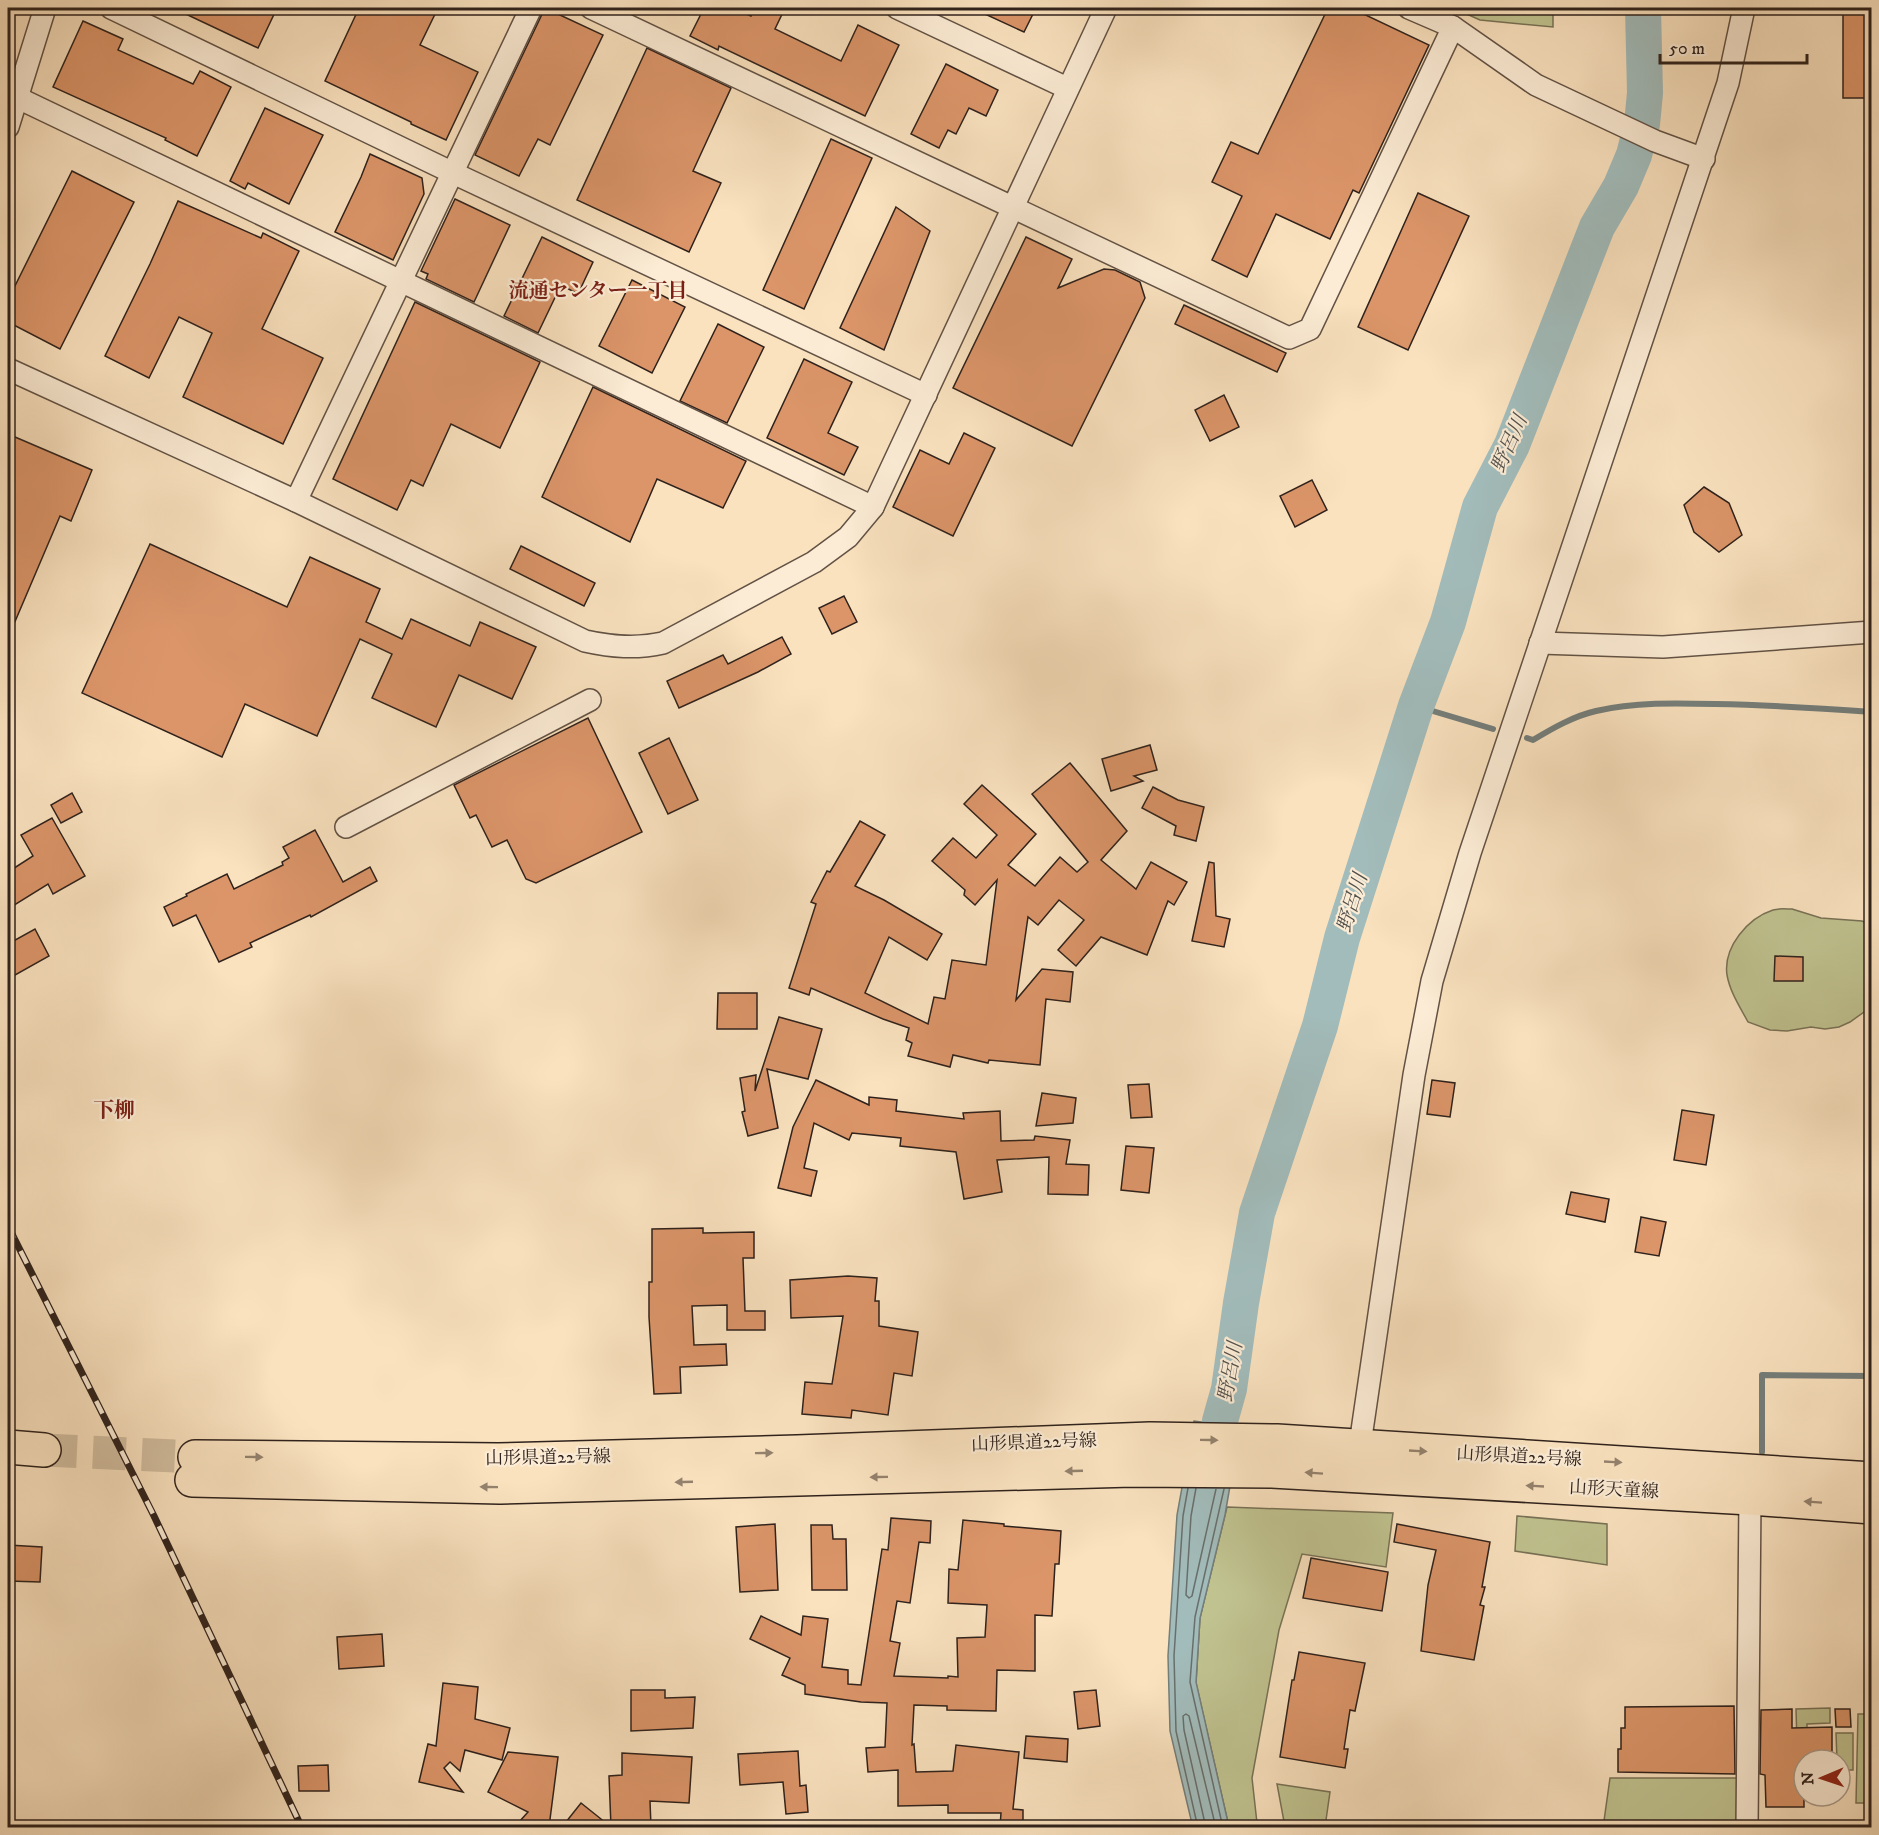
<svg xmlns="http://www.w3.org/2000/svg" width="1879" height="1835" font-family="'IM FELL DW Pica','Noto Serif JP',serif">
  <rect width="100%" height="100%" fill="#fae2bf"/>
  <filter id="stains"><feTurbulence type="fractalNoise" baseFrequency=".00333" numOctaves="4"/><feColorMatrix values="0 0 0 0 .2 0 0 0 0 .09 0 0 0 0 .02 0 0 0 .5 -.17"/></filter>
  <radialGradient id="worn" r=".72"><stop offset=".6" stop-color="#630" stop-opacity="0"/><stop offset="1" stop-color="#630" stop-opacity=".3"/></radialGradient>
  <g fill="#c0c390" stroke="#787256" stroke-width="1.5">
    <polygon points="1453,8 1553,8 1553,27 1480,20"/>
    <path d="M1792,909L1821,918L1862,921L1871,925V1007L1850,1022L1839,1027L1825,1029L1811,1027L1787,1031L1770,1030L1748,1022C1740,1007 1730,992 1727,975C1723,947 1748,918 1773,910C1779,908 1786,909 1792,909Z"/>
    <polygon points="1227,1507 1393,1513 1386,1567 1302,1554 1279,1630 1252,1778 1257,1823 1260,1827 1229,1827 1196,1683 1200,1618"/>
    <polygon points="1517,1516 1607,1524 1607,1565 1515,1551"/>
    <polygon points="1830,1708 1830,1723 1807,1724 1807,1743 1797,1744 1796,1709"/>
    <polygon points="1858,1714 1871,1714 1871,1803 1856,1803"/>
    <polygon points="1836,1733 1853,1733 1853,1770 1840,1770 1840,1760 1837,1760"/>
    <polygon points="1610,1778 1739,1778 1737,1827 1603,1828"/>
    <polygon points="1277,1784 1330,1792 1325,1827 1285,1827"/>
  </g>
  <polygon fill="#a2bcbb" stroke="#747e7b" stroke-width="1.5" points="1194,1421 1240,1428 1225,1515 1200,1618 1196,1682 1229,1827 1193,1828 1170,1731 1168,1656 1177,1515"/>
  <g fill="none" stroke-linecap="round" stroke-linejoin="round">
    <g stroke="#686f6c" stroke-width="1.5">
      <polyline points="1188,1488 1183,1516 1174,1656 1176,1731 1198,1828"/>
      <polyline points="1196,1488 1191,1516 1186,1595 1189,1598 1192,1596 1216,1489"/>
      <polyline points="1206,1828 1184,1730 1183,1716 1186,1714 1189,1716 1216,1828"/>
      <polyline points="1223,1828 1190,1682 1195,1617 1224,1489"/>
    </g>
    <g stroke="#747e7b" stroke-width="6">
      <polyline points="1416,706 1493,729"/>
      <path d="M1527,738L1533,740C1553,728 1574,716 1596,711C1634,702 1676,703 1715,704C1767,705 1819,708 1872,712"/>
      <polyline points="1762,1452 1762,1375 1872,1376"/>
    </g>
    <polyline stroke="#a2bcbb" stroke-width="36" points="1213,1471 1218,1451 1220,1421 1229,1389 1241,1303 1257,1213 1320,1026 1342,938 1416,706 1448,622 1480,507 1512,445 1597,227 1621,186 1634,155 1642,124 1645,93 1643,8"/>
  </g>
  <g fill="#db9569" stroke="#2f221c" stroke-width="1.5">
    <polygon points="173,8 277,8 258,48"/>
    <polygon points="359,8 438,8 420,45 478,72 446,140 411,124 411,122 325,81"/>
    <polygon points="545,8 603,35 550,145 538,139 519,176 475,155"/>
    <polygon points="704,8 732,8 751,16 755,8 785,8 775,29 841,61 858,25 899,45 865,116 719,46 718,50 690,36"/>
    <polygon points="972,8 1036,8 1024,32"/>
    <polygon points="1328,8 1351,8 1429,45 1359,193 1353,190 1330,239 1276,214 1247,277 1212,260 1242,196 1212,182 1231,142 1258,154"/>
    <rect x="1843" y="8" width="29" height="90"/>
    <polygon points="83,21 123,39 118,50 193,84 200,71 231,87 197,156 165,140 166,138 53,87"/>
    <polygon points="647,48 731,88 693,171 721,183 689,252 577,200"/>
    <polygon points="946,64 998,90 986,116 969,108 956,134 948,130 939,148 911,134"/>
    <polygon points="265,108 323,135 289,204 248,183 245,189 230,181"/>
    <polygon points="831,139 872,158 804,309 763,290"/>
    <polygon points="370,154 422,178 424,194 393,260 335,232 361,177"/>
    <polygon points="72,171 134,202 60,349 8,322 8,300"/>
    <polygon points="1418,193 1469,216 1408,350 1358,327"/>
    <polygon points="455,199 510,225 474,302 426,279 428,274 421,271"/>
    <polygon points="178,201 261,238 263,233 299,251 262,329 323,358 283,444 183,397 212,333 179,317 149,378 105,356 150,264"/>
    <polygon points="896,207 930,231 884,350 840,328"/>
    <polygon points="542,237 593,262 578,294 561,285 538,333 504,316"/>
    <polygon points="1026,237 1072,259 1058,288 1104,269 1115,270 1140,282 1145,298 1072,446 953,388"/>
    <polygon points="632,280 685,307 652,373 599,346"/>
    <polygon points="415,302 540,362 500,448 451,424 423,486 411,480 397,510 333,479"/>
    <polygon points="1184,305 1286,353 1277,372 1175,324"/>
    <polygon points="718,324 764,347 727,423 680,401"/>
    <polygon points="804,359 852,382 828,433 858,447 844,475 767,438"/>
    <polygon points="593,387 746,461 723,508 657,479 630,542 542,497"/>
    <polygon points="1224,395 1239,427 1210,441 1195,410"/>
    <polygon points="964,433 995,448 953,536 893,507 920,450 949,464"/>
    <polygon points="8,434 92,470 71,521 60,516 8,638"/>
    <polygon points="1312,480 1327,510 1295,527 1280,496"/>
    <polygon points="1704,487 1729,503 1742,535 1719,552 1694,532 1684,505"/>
    <polygon points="150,544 287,607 310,557 380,589 366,622 402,639 411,619 470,646 480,622 536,647 512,699 459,675 436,727 372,698 392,654 360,639 317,736 245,704 222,757 82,693"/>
    <polygon points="521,546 595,583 584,606 510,569"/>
    <polygon points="844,596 857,622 832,634 819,608"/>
    <polygon points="782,637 791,654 758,672 679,708 667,681 723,655 728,664"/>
    <polygon points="588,718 642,832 536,883 526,879 507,840 492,847 476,815 470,818 454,785"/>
    <polygon points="669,738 698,800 668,814 639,753"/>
    <polygon points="1150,745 1157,770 1134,776 1143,781 1111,791 1102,759"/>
    <polygon points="1070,763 1127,831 1101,860 1136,889 1151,862 1187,882 1174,905 1168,901 1147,955 1101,937 1076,966 1058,950 1084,920 1059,900 1038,925 1028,917 1016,1000 1042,969 1073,972 1070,1002 1046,999 1040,1065 989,1060 988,1063 953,1055 950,1067 908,1056 912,1043 906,1040 909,1028 883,1019 811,988 809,995 789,988 816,904 811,902 827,871 830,872 860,821 885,835 855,886 884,900 942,934 927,960 889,937 865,993 928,1024 934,997 945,999 952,960 986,965 997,880 975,905 964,895 965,890 932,861 953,838 976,858 997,835 964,804 982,785 1036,834 1008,865 1035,886 1060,857 1077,872 1088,862 1032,794"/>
    <polygon points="1153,787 1178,800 1204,807 1196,841 1174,835 1176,826 1142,808"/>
    <polygon points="72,793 82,812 61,823 51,805"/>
    <polygon points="52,818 85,876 53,894 48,884 8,909 8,872 33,856 21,835"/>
    <polygon points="315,830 343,882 370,867 377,881 311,917 310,915 250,943 252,947 219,962 196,915 173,926 164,907 187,896 186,894 227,874 234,889 283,865 282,862 289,858 283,847"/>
    <polygon points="1209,862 1214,863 1216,916 1230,919 1224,947 1192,941"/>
    <polygon points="35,929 49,956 8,979 8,944"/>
    <polygon points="1775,956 1803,957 1803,981 1774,981"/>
    <polygon points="718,993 757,993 757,1029 717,1029"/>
    <polygon points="779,1017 822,1029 808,1079 767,1069 778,1128 748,1136 742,1112 745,1111 740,1078 756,1075 755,1091"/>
    <polygon points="816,1080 869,1105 869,1097 897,1100 896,1111 964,1119 963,1113 1000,1111 1001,1141 1034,1140 1035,1136 1070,1140 1066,1164 1089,1165 1088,1195 1048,1194 1049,1157 997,1160 1002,1192 964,1199 956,1152 900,1146 901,1138 852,1133 849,1140 814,1123 804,1168 817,1171 811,1196 778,1188 793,1127"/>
    <polygon points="1432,1080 1455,1083 1450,1117 1427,1114"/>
    <polygon points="1149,1084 1152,1117 1131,1118 1128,1085"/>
    <polygon points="1042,1093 1076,1098 1073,1123 1036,1126"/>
    <polygon points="1682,1110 1714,1115 1706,1165 1674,1160"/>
    <polygon points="1126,1146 1154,1148 1149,1193 1121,1190"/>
    <polygon points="1571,1192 1609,1199 1605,1222 1566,1214"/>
    <polygon points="1641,1217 1666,1222 1659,1256 1635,1252"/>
    <polygon points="703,1228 703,1233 754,1232 754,1258 743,1258 745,1311 765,1311 765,1330 727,1330 727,1305 692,1306 694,1345 726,1344 727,1365 680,1367 681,1393 654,1394 649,1317 649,1282 652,1282 652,1229"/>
    <polygon points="848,1276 877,1278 875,1301 879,1301 879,1326 918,1332 912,1376 894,1373 888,1415 852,1410 851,1418 802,1414 805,1382 832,1384 843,1316 791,1318 790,1280"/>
    <polygon points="891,1518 931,1521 930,1543 919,1542 910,1603 897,1601 890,1641 900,1643 894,1676 948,1678 948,1676 958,1677 957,1638 985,1637 987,1605 948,1603 949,1569 958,1570 963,1520 1004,1524 1004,1526 1061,1531 1059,1564 1055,1564 1052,1616 1035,1615 1035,1671 997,1670 996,1711 947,1710 947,1706 914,1705 912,1745 914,1744 916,1772 953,1771 956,1745 1019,1752 1013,1809 1023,1810 1023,1827 1000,1827 1001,1813 948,1813 948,1805 898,1806 898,1770 868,1772 866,1748 885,1747 887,1703 861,1702 805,1694 805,1685 782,1675 790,1658 750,1639 761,1616 801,1635 803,1616 828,1619 822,1667 848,1670 848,1684 861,1685 882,1549 888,1550"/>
    <polygon points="775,1524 778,1590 740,1592 736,1527"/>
    <polygon points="1397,1524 1490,1542 1482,1587 1485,1587 1480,1605 1484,1606 1474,1660 1421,1651 1428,1585 1436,1550 1394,1542"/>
    <polygon points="811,1525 832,1525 833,1539 846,1539 847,1590 812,1590"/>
    <polygon points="8,1545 42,1547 40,1582 8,1581"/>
    <polygon points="1311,1558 1388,1572 1382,1611 1303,1598"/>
    <polygon points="382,1634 384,1666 339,1669 337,1637"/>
    <polygon points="1299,1652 1365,1663 1355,1711 1350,1710 1344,1749 1348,1749 1345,1768 1280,1757 1292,1680 1294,1680"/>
    <polygon points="443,1683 478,1687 475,1719 510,1728 502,1760 465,1750 460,1771 450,1762 444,1768 463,1792 419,1782 428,1744 436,1746"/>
    <polygon points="631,1690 665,1690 665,1698 695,1697 693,1728 631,1731"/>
    <polygon points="1096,1690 1100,1726 1078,1729 1074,1692"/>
    <polygon points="1734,1706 1735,1774 1618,1772 1618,1749 1621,1749 1621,1728 1625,1728 1625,1707"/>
    <polygon points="1792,1709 1792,1728 1832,1727 1832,1760 1804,1760 1804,1807 1766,1807 1765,1775 1760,1774 1761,1710"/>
    <polygon points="1835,1709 1850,1709 1851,1727 1836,1727"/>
    <polygon points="1026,1736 1068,1739 1067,1762 1024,1758"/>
    <polygon points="798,1751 800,1786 806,1785 808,1812 786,1814 783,1782 740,1785 738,1754"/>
    <polygon points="508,1752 558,1757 549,1827 528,1827 520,1821 528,1812 488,1792"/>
    <polygon points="622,1753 692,1757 689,1803 650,1801 651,1827 562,1827 581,1803 611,1827 609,1776 622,1775"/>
    <polygon points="328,1765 329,1791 299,1791 298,1766"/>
  </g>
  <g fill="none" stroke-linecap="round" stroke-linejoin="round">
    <polyline stroke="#d1bc9e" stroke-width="33" stroke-dasharray="33 16" stroke-linecap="butt" points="44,1450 195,1457"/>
    <g stroke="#625245" stroke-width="24">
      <g id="minor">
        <polyline points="111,8 451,172 926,395"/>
        <polyline points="591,8 1289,338 1310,329 1453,27"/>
        <polyline points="897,8 1067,88"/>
        <polyline points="1409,8 1453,27 1536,85 1655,141 1704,159"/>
        <polyline points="16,97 873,507"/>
        <polyline points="8,127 45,8"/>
        <path d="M8,369L296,501L585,641C612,647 636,649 663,643L814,562L848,537L873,507L1106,8"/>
        <polyline points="296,501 531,8"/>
        <polyline points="1540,643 1663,647 1872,632"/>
        <polyline points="346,827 590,700"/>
        <polyline points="1358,1458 1414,1075 1432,981 1470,853 1728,83 1744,8"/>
        <polyline points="1747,1828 1750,1498"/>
      </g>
    </g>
    <g stroke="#2f221c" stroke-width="36">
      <g id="primary">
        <polyline points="8,1447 44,1450"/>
        <polyline points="195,1457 498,1460 797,1452 1150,1439 1277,1441 1872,1479"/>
        <polyline points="192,1480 500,1487 1132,1470 1272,1471 1750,1498 1872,1507"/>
      </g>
    </g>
    <use href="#minor" stroke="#fcecd5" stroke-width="21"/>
    <use href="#primary" stroke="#fae2bf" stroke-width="33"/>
    <g stroke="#2f221c" stroke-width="7">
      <polyline id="rail" points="8,1226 154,1516 302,1828"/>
    </g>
    <use href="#rail" stroke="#fcecd5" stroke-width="4.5" stroke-dasharray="14" stroke-linecap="butt"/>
  </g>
  <defs><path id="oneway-solid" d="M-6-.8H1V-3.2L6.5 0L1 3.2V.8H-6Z" transform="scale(1.5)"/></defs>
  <g fill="#94826e">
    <use href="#oneway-solid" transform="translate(1209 1440) rotate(1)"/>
    <use href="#oneway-solid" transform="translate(1418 1451) rotate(3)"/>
    <use href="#oneway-solid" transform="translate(764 1453) rotate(-1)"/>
    <use href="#oneway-solid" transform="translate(254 1457) rotate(1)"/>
    <use href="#oneway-solid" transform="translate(1613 1462) rotate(3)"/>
    <use href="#oneway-solid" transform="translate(1074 1471) rotate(178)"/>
    <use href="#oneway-solid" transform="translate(1314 1473) rotate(-176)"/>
    <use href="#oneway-solid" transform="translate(879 1477) rotate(179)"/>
    <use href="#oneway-solid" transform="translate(684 1482) rotate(178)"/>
    <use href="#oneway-solid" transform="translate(1535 1486) rotate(-177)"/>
    <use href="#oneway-solid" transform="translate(489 1487) rotate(-179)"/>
    <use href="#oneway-solid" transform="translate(1813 1502) rotate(-176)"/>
  </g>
  <g text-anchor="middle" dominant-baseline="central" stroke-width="4.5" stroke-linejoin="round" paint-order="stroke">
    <g font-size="18" fill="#2f221c" stroke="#fcecd5">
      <text transform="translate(1034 1443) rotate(-2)">山形県道22号線</text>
      <text transform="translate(1519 1457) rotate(3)">山形県道22号線</text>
      <text transform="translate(548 1458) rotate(-1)">山形県道22号線</text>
      <text transform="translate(1614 1490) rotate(3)">山形天童線</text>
    </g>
    <g font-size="20" font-weight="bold" fill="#7a1f14" stroke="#fcecd5">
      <text x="598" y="291">流通センター一丁目</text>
    </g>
    <g font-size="20" font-style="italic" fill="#52504c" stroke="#fcecd5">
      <text transform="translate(1510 444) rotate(-66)">野呂川</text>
      <text transform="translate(1353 903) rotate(-73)">野呂川</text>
      <text transform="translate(1231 1372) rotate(-80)">野呂川</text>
    </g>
    <g font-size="21" font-weight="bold" fill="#7a1f14" stroke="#fcecd5">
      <text x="114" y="1111">下柳</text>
    </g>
  </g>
  <rect width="1879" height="1835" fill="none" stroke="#fae2bf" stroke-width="30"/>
  <rect x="9" y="9" width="1861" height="1817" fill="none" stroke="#2f221c" stroke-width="3"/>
  <rect x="15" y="15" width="1849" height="1805" fill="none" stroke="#2f221c" stroke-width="1.5"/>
  <g transform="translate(1822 1778) rotate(268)"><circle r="28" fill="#fcecd5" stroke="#aa9b8b" stroke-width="1.5"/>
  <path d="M0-4.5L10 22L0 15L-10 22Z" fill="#8f2418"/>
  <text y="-9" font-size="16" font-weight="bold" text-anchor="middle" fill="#2f221c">N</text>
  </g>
  <path d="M1660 54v9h147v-9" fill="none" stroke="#2f221c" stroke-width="3"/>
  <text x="1669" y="54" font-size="18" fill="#2f221c" stroke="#fcecd5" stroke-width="4.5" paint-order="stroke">50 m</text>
  <rect width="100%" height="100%" filter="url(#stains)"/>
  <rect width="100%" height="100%" fill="url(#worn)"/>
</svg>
